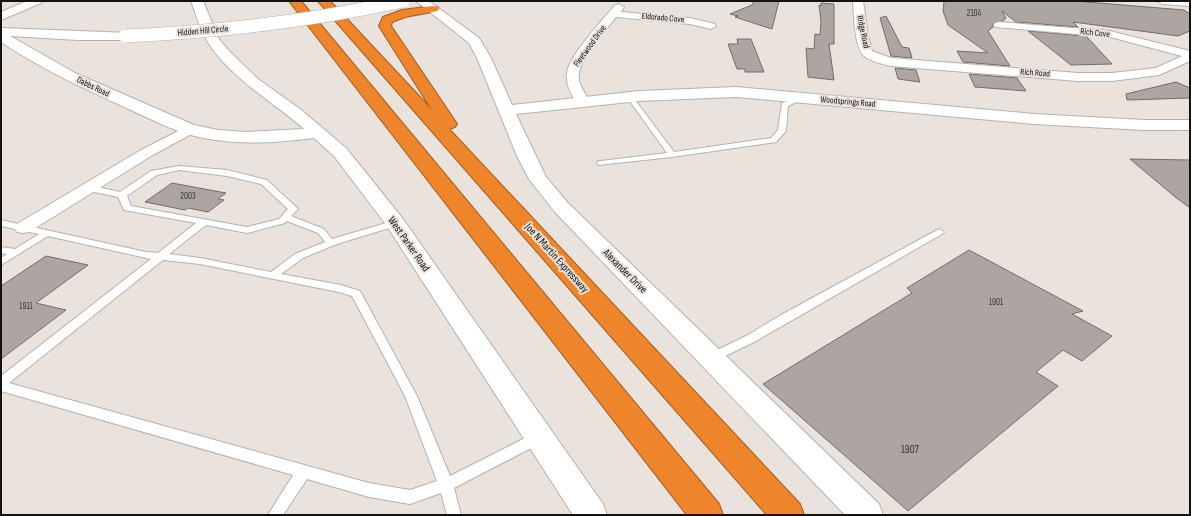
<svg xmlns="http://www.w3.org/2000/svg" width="1191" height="516" font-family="'Sofia Sans Condensed',sans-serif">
  <rect width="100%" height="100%" fill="#e9e2dd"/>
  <g fill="#aca5a1" stroke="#736d69">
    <polygon points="754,1 779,1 772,29 735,17 738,16 730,14 752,5"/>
    <polygon points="944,1 1075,1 1184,10 1190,14 1190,31 1178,36 1073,22 1078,27 1016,22 1002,11 1006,18 1003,21 995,22 993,24 993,27 988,31 1010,66 963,62 957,51 988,53 948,25 943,11"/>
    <polygon points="821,3 834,4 834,44 829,44 834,80 808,77 806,48 814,49 815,34 820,35 821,21 819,5 821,6"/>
    <polygon points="886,16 902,47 909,48 912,58 891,56 880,18"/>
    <polygon points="1028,31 1086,36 1112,64 1071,65"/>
    <polygon points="737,39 751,39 764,72 745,72 745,69 737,69 728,44 738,44"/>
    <polygon points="895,68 916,70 920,82 898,79"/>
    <polygon points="969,74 1017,78 1026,91 975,87"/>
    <polygon points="1176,82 1190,88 1190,98 1127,100 1126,94"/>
    <polygon points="1130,159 1190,160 1190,208 1174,196"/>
    <polygon points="172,183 226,193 218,199 224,200 208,212 188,208 185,210 145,202"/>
    <polygon points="969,250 1083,311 1072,314 1112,336 1082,361 1063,350 1036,372 1058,386 908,511 763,384 912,293 907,288"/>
    <polygon points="46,256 88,265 36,303 66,310 1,359 1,286"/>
  </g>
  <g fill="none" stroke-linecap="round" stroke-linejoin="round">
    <g stroke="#b7b0ab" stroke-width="2">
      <g id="service">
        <polygon points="630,95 632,96 674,152 771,138 778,130 782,103 802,96 807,97 788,106 786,131 776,142 672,157 598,165 597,163 598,161 601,161 667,153 627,97"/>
        <path d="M179,166L227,170L267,180L298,209L291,216L324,229L332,239L393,221H399L401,223L399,225L337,244L303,258L281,274L341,285L360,291L417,396L450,476L533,434L538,432L543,434L545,438L543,442L454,488L461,515H447L441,493L410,504L369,497L307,479L283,515H268L293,475L1,391V376L151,259L48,236L1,265V258L7,254L1,253V247L15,249L39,234L1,226V220L146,252L158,253L196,223L124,210L118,197L85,190L84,188L88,185L120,192L151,171ZM179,170L227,176L261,184L288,209L279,219L247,227L131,206L127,196L157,175ZM287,221L318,233L325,242L295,254L271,272L200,258L169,254L206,225L247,233L285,223ZM163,260L200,264L339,292L352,296L405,396L437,481L410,490L369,483L9,383Z"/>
        <polygon points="939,229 944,232 942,234 756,341 715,361 711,362 707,361 705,358 707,355 748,335 781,315"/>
      </g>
    </g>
    <g stroke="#b7b0ab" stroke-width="2">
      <g id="minor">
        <path d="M853,1H863L868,36L872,51L891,58L1078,73H1112L1156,68L1182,56L1110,37L995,27L994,25L995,23L999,22L1110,31L1190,51V61L1159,75L1112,81H1078L891,66C883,64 871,62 864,56C854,46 854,15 853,1Z"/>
        <polygon points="1157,1 1190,1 1190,6 1162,4"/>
        <path d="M619,4L624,7L621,12L690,18L715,24L716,26L711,29L690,24L616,17C604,33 576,60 579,80C581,88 586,95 590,102L588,105H578C572,96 565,84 567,73C569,55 603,20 615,5Z"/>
        <polygon points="190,125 195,126 197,129 195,132 151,156 29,232 23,233 17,232 14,228 17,224 141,150"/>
      </g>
    </g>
    <g stroke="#b7b0ab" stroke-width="2">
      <g id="tertiary">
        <polygon points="27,1 43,1 41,3 1,20 1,12"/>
        <path d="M191,1H203L219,39L229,51L258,79L300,109L346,148L403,219L603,504L607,515H573L387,226L334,156L314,138C277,143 239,145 203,138C178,133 157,122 135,112C89,91 43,70 1,42V28L130,33L131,36L130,39L125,40H78L10,36L75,73L194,125L218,130L246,132L304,129C273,102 229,77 207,41C200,29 196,14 191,1Z"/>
        <polygon points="416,1 429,1 479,38 491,58 512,105 639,91 736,87 1034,114 1144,120 1190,120 1190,130 1144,130 1034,124 736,97 639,101 516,114 546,177 568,203 879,504 883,515 845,515 554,211 529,179 517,156 477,58 469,43"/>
      </g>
    </g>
    <g stroke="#a25d21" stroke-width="2">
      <g id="motorway">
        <polygon points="289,1 301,1 719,504 723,515 687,515"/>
        <polygon points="318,1 330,1 432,110 379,26 383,17 402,10 433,6 437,7 439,9 437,11 405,17 392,22 391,26 457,124 455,127 449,129 800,504 804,515 767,515"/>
      </g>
    </g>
    <use href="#service" fill="#fff" fill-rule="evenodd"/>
    <use href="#minor" fill="#fff" fill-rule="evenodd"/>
    <use href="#tertiary" fill="#fff" fill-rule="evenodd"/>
    <use href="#motorway" fill="#ee852a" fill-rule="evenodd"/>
    <g stroke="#b7b0ab" stroke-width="14" stroke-linecap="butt">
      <path id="tertiary-bridge" d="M125,36C219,32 311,21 403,1"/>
    </g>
    <use href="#tertiary-bridge" stroke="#fff" stroke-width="13"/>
  </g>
  <g text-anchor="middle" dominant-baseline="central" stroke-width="4" stroke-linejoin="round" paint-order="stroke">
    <g font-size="9" fill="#3a3734">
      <text x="974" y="13">2104</text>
      <text x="188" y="196">2003</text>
      <text x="996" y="302">1901</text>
      <text x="26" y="306">1911</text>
    </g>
    <g font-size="9" fill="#141210" stroke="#e9e2dd">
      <text transform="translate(663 18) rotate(5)">Eldorado Cove</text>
      <text transform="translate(203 31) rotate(-5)">Hidden Hill Circle</text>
      <text transform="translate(863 32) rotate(78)">Ridge Road</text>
      <text transform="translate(1095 33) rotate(6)">Rich Cove</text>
      <text transform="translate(590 46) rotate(-54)">Fleetwood Drive</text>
      <text transform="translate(1035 73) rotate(4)">Rich Road</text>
      <text transform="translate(93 87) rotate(26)">Dabbs Road</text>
      <text transform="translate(848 102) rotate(5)">Woodsprings Road</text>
    </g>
    <g font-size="11" fill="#141210" stroke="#e9e2dd">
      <text transform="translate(409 244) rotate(55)">West Parker Road</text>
      <text transform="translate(557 258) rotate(48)">Joe N Martin Expressway</text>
      <text transform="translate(625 271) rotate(45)">Alexander Drive</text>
    </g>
    <g font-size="11" fill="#3a3734">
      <text x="910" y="449">1907</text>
    </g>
  </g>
  <rect width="1191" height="516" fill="none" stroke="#141210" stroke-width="4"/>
</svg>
